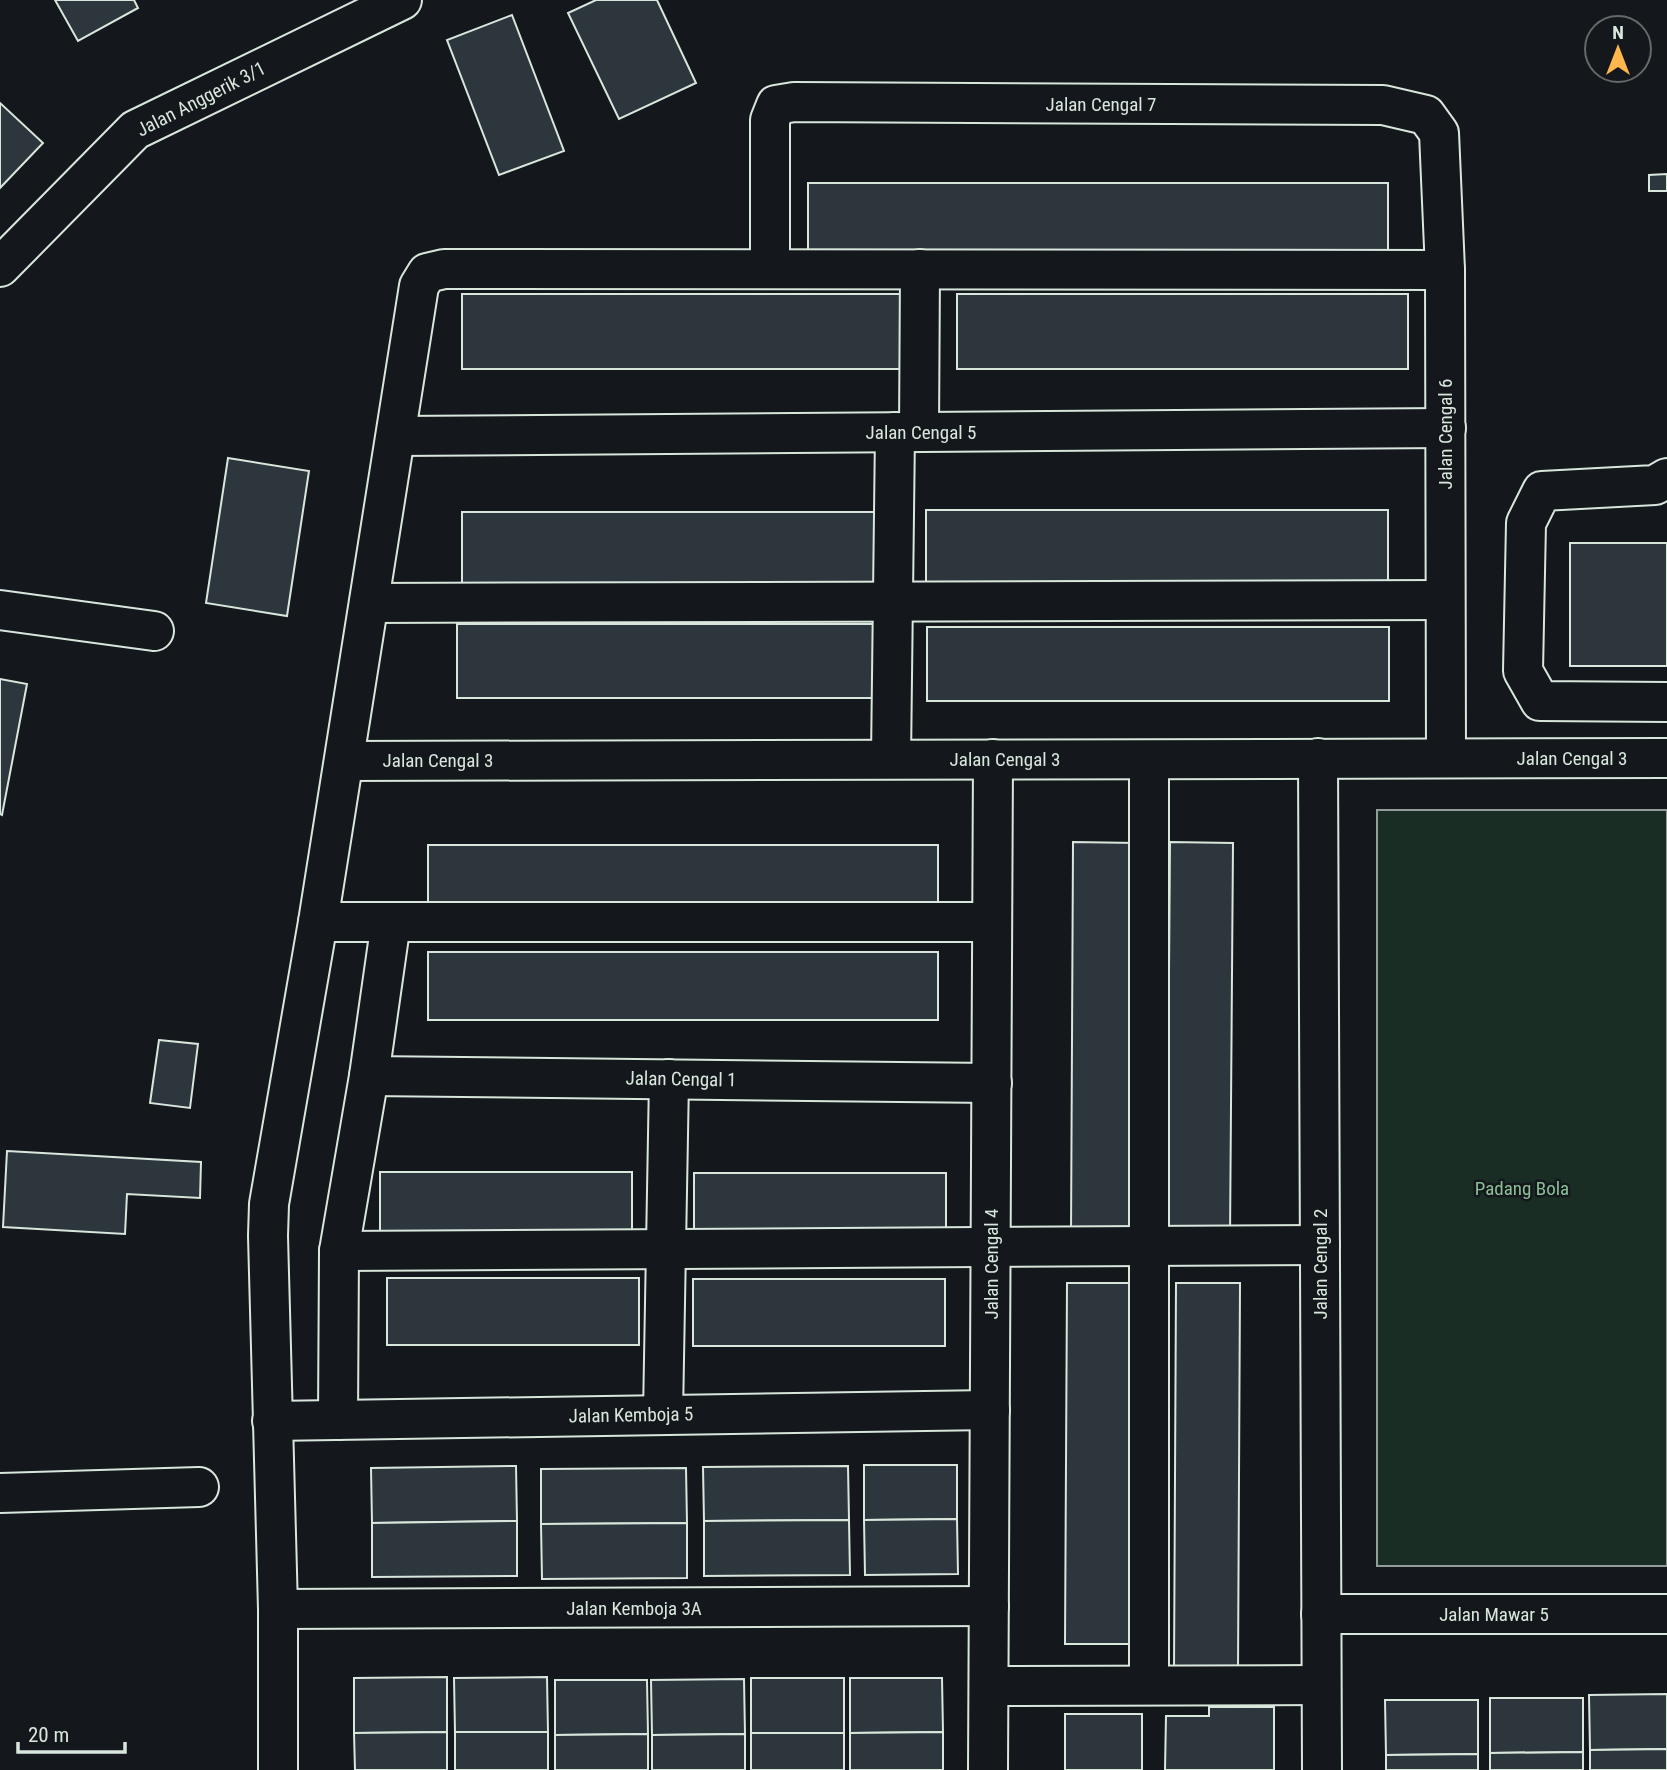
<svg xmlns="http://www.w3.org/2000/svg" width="1667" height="1770" font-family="'Roboto Condensed',sans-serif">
  <rect width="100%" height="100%" fill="#14181c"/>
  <rect fill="#1a2d24" stroke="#939e99" stroke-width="2" x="1377" y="810" width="290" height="756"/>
  <g fill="#2c363c" stroke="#d8e6dc" stroke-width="2">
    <polygon points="55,0 134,0 138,8 78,41"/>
    <polygon points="596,0 657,0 696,83 619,119 568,13"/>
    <polygon points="512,15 564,151 499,175 447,40"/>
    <polygon points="0,103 43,143 0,188"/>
    <polygon points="1667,174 1667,191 1649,191 1649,175"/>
    <rect x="808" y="183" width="580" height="74"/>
    <rect x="462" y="294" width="451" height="75"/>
    <rect x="957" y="294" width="451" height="75"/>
    <polygon points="228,458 309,471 287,616 206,603"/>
    <rect x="926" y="510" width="462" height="75"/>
    <rect x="462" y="512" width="423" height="75"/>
    <rect x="1570" y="543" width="97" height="123"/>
    <rect x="457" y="624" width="423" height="74"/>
    <rect x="927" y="627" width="462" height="74"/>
    <polygon points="0,679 27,684 2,815 0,814"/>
    <polygon points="1073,842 1137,843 1134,1237 1071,1237"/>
    <polygon points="1170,842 1233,843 1230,1238 1167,1237"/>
    <rect x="428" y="845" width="510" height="67"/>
    <rect x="428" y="952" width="510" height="68"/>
    <polygon points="159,1040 198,1044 190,1108 150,1103"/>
    <polygon points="7,1151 201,1162 200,1198 127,1194 125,1234 3,1227"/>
    <rect x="380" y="1172" width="252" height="68"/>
    <rect x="694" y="1173" width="252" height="67"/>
    <rect x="387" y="1278" width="252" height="67"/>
    <rect x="693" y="1279" width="252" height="67"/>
    <polygon points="1067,1283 1131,1283 1129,1644 1065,1644"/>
    <polygon points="1176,1283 1240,1283 1238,1672 1174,1672"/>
    <polygon points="864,1465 957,1465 957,1519 864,1520"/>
    <polygon points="516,1466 517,1521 372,1523 371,1468"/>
    <polygon points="848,1466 849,1520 704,1521 703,1467"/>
    <polygon points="686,1468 687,1523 541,1524 541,1469"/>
    <polygon points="957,1519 958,1574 865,1575 864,1520"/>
    <polygon points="849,1520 850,1575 704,1576 704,1521"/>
    <polygon points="517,1521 517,1576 372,1577 372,1523"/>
    <polygon points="687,1523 687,1578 542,1579 541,1524"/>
    <polygon points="447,1677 447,1732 354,1733 354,1678"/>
    <polygon points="547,1677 548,1732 455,1732 454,1678"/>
    <rect x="751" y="1678" width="93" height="55"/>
    <polygon points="850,1678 942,1678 943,1732 850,1733"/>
    <polygon points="744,1679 745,1734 652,1735 651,1680"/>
    <polygon points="555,1680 647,1680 648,1734 555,1735"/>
    <polygon points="1667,1694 1667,1749 1590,1750 1589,1695"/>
    <polygon points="1490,1698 1583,1698 1583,1752 1490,1753"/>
    <polygon points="1385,1700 1478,1700 1478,1754 1386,1755"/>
    <polygon points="1209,1707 1274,1707 1274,1770 1165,1770 1166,1716 1209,1716"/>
    <rect x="1065" y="1714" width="77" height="56"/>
    <polygon points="447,1732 447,1770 355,1770 354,1733"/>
    <rect x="455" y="1732" width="93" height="38"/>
    <polygon points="943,1732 943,1770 850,1770 850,1733"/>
    <rect x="751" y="1733" width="93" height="37"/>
    <polygon points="648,1734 648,1770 555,1770 555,1735"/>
    <polygon points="745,1734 745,1770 652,1770 652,1735"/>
    <polygon points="1667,1749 1667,1770 1590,1770 1590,1750"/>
    <polygon points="1583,1752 1583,1770 1490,1770 1490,1753"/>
    <polygon points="1478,1754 1478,1770 1386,1770 1386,1755"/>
  </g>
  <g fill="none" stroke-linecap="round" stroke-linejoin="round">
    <g stroke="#d8e6dc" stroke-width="42">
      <g id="minor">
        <polyline points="0,267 135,130 402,0"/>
        <polyline points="770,269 770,120 776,105 794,102 1383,105 1426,115 1439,133 1445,270 1446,758"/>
        <polyline points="919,432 920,269"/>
        <polyline points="396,436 1446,428"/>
        <polyline points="1667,478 1655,485 1542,491 1526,523 1523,671 1540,701 1667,702"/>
        <polyline points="369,603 1445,600"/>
        <polyline points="0,610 154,631"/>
        <polyline points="1318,758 1322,1770"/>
        <polyline points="891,759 895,432"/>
        <polyline points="344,761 1667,758"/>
        <polyline points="318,922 992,922"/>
        <polyline points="369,1076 992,1083"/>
        <polyline points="339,1251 1320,1245"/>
        <polyline points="663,1415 669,1079"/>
        <polyline points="338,1420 339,1251 369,1076 391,922"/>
        <polyline points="272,1421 990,1410"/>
        <polyline points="0,1493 199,1487"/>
        <polyline points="278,1609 989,1606"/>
        <polyline points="1321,1614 1667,1614"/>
        <polyline points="1149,1685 1149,760"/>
        <polyline points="989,1686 1321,1685"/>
        <polyline points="278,1770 278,1609 268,1236 269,1204 318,922 419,286 427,273 444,269 1445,270"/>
        <polyline points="988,1770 993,759"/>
      </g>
    </g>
    <use href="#minor" stroke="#14181c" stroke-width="38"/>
  </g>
  <g text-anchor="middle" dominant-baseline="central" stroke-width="5" stroke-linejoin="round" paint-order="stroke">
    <g font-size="19" fill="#d8e6dc" stroke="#14181c">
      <text transform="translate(201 99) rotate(-27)">Jalan Anggerik 3/1</text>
      <text x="1101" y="104">Jalan Cengal 7</text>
      <text x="921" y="432">Jalan Cengal 5</text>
      <text transform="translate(1445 434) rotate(-90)">Jalan Cengal 6</text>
      <text x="1572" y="758">Jalan Cengal 3</text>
      <text x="1005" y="759">Jalan Cengal 3</text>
      <text x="438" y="760">Jalan Cengal 3</text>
      <text transform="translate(681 1079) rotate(1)">Jalan Cengal 1</text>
      <text transform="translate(991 1264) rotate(-90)">Jalan Cengal 4</text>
      <text transform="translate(1320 1264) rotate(-90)">Jalan Cengal 2</text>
      <text transform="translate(631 1415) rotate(-1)">Jalan Kemboja 5</text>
      <text x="634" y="1608">Jalan Kemboja 3A</text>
      <text x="1494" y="1614">Jalan Mawar 5</text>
    </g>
    <g font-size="19" fill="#8ac095" stroke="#14181c">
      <text x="1522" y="1188">Padang Bola</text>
    </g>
  </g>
  <g transform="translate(1618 49)"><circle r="33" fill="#14181c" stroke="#626a69" stroke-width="2"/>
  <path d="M0-5L12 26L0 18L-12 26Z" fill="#ffb74d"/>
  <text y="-10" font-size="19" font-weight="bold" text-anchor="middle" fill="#d8e6dc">N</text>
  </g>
  <path d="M18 1742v10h107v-10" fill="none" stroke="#d8e6dc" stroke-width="3.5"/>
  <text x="28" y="1742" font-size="21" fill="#d8e6dc" stroke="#14181c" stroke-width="5" paint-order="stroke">20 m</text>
</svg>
